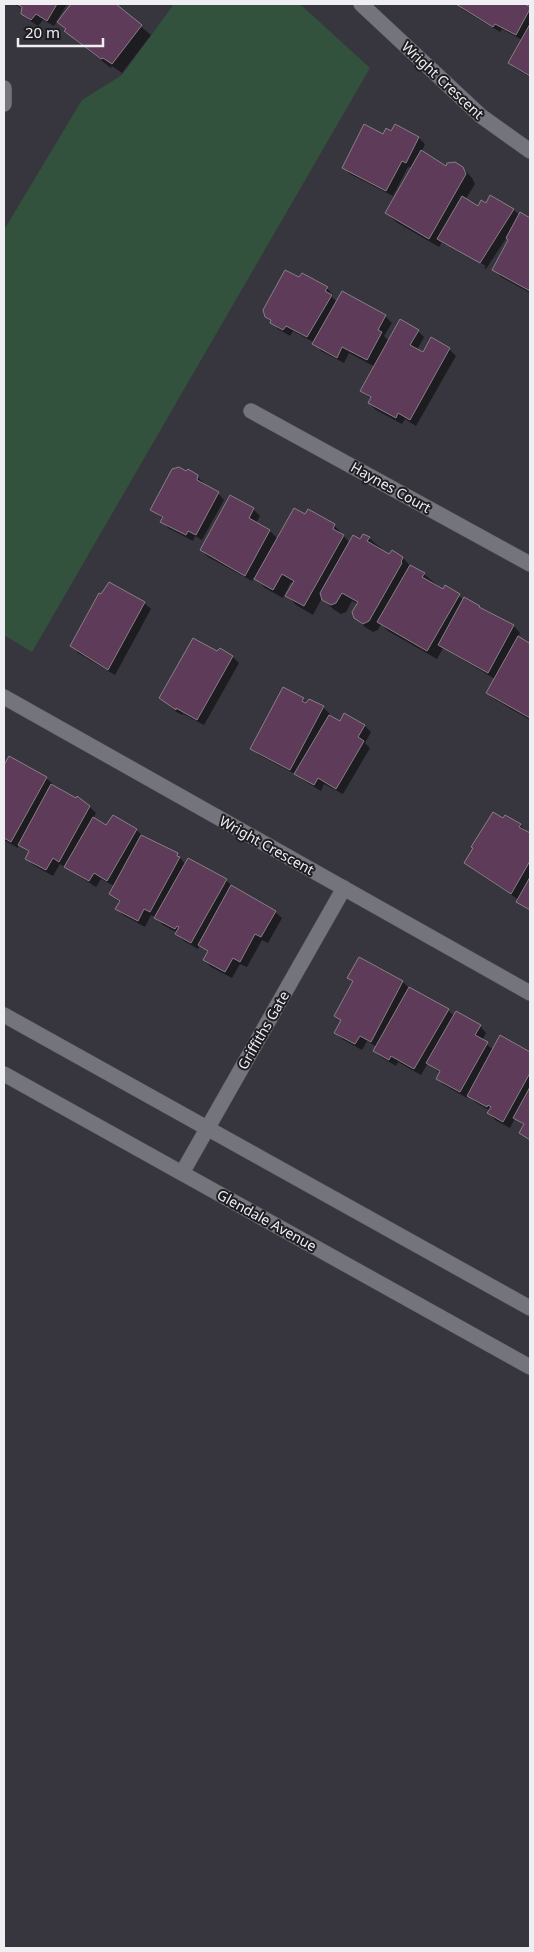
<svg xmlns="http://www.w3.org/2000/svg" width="534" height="1952" font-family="'Noto Sans',sans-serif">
  <rect width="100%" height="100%" fill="#37363e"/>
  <polygon fill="#32523d" points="174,4 300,4 370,68 32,652 4,635 4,230 82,100 122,75"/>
  <g fill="#0007">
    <polygon points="14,4 67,4 54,26 43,20 38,26 29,20 22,14 23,9"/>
    <polygon points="73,4 114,4 151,35 122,73 112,66 111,68 75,40 59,22"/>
    <polygon points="457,4 528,4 526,6 530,8 530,77 516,69 509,63 522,40 502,29 500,32 462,9"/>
    <polygon points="396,126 419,138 425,144 422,151 447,167 463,168 472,178 475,184 465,200 478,207 486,204 491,196 514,210 520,216 521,214 530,219 530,293 501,277 494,270 510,240 507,237 486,269 445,245 484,268 486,266 445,242 445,245 442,242 439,247 396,222 387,213 412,168 408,167 393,196 350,174 343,167 384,135 392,133"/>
    <polygon points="300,279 327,288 333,295 332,297 337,302 385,316 392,323 384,336 389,341 418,331 424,337 417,350 423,354 449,349 456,356 416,426 405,419 402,424 376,410 369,403 371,399 361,391 375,367 349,353 344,363 321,351 315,343 293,331 290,336 278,329 266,316"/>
    <polygon points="197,476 204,483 203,485 218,493 224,500 202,540 195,536 193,541 168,528 162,521 163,519 151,509"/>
    <polygon points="253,509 260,516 256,523 270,531 278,539 305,516 334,525 350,543 369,538 390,556 392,552 403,558 412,568 424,574 444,591 446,587 464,600 479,607 484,611 514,626 520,633 517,638 529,644 530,643 530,720 494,699 487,693 495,679 443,648 437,659 388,631 381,624 378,630 373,632 365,627 355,618 358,604 352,601 346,612 341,614 333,609 322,598 313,615 296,605 287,595 294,584 291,582 283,598 265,588 254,577 252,581 208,557 201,550"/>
    <polygon points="102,596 144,603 151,609 115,675 78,653 72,646"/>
    <polygon points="218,653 233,657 239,663 204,725 183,714 182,715 175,711 161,698"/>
    <polygon points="303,699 308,704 323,707 330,714 328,716 340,723 345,714 365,726 371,732 365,743 370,748 343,794 324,784 321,791 303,780 297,775 259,755 252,749"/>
    <polygon points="9,757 46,778 53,784 52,786 87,804 96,813 93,819 107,827 136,830 143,836 177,854 186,865 226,880 232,886 275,912 282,918 268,943 262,940 247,967 240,964 232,978 211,967 204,960 209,953 200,945 198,949 184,941 177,934 178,933 163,925 155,917 151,915 145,927 123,915 117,909 120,903 110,894 114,886 101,879 96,887 60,864 53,876 33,865 27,859 30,853 19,845 18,848 4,840 4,767"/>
    <polygon points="504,819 520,825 530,834 530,911 518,901 519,900 472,869 466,862"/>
    <polygon points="359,959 403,982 410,989 448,1010 454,1016 480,1026 486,1033 482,1041 494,1050 501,1037 530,1053 530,1141 521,1133 525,1126 515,1118 510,1128 495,1120 489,1113 490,1111 475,1102 468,1095 467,1098 444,1085 437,1079 440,1073 428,1063 421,1075 398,1062 396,1066 381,1057 374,1051 377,1047 367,1041 362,1050 342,1039 336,1033 342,1021 335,1015 353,982 348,977"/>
  </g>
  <g fill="#5e3c59" stroke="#877f85">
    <polygon points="17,4 57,4 47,21 36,14 31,20 21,14 22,7"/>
    <polygon points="71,4 116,4 142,25 112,64 103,58 101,59 64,31 66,29 57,22"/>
    <polygon points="456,4 525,4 530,7 530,9 516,35 495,24 493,27"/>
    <polygon points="530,24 530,76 508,63"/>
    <polygon points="364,124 383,134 386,128 391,131 395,124 419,137 406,163 402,161 386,191 342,168"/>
    <polygon points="421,150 446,166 447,163 455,162 463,167 466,174 429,239 385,213"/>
    <polygon points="490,195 514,209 480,263 437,239 462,196 478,206 481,200 486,203"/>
    <polygon points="520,212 530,218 530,291 492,270 508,240 506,238"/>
    <polygon points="285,270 299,277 302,273 328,287 325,291 332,295 307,337 286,326 283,330 270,323 271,320 265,317 263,310"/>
    <polygon points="342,291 386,315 378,330 382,332 367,360 342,347 337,358 312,344"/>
    <polygon points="400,319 419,330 410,345 423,352 431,337 450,348 410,420 398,413 396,418 368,403 371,397 360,391"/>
    <polygon points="179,467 186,471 188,469 198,475 197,480 219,492 196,535 188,531 186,535 160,522 163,517 150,510 172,469"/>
    <polygon points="230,495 254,508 249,518 270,530 245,576 200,550"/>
    <polygon points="294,508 305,514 308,509 335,524 333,529 344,535 304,606 285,596 294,581 282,574 273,590 254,579"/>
    <polygon points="363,534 370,537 367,541 389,554 392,550 403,557 401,562 402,563 369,621 363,624 354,618 352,612 358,602 342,593 336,603 331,605 322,600 320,593 353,535 360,539"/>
    <polygon points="410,565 425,573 422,577 443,589 445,585 460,594 427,651 377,622"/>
    <polygon points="109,582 145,602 108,670 70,646 99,593 101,594"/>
    <polygon points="464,597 480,606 479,607 514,625 488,673 438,645"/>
    <polygon points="518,636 529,643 530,640 530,718 486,693"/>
    <polygon points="193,638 217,651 220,648 233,656 197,720 176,708 176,710 159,698"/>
    <polygon points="283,687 304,698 302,701 306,703 309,699 324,706 290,770 250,749"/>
    <polygon points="344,713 365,725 358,737 364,741 336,789 318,778 314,785 294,774 329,715 340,721"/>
    <polygon points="9,756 47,777 11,842 4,838 4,765"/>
    <polygon points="51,784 76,798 77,796 90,806 59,862 53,858 46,870 25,859 29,851 18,845"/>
    <polygon points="493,812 503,818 505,815 521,824 519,827 530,833 530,861 511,894 464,863 473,848 471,847"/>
    <polygon points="113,815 137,829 107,881 94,873 89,881 64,867 93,817 106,825"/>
    <polygon points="141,835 178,853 177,856 180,857 150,912 144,909 138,921 115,909 120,901 109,894"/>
    <polygon points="188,858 227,879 191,943 175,934 179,927 177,926 175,929 154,918"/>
    <polygon points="530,877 530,910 516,902"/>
    <polygon points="231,885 276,911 261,937 255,934 240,962 233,958 225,972 203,960 208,951 198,945"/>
    <polygon points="359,957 403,981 371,1042 360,1036 355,1044 334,1033 341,1020 334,1016 353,981 347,978"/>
    <polygon points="409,987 449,1009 414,1069 391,1056 389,1060 373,1051"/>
    <polygon points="456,1011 481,1025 475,1035 488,1042 460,1092 436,1079 440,1071 426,1063"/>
    <polygon points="500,1035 530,1052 530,1073 503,1122 487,1113 491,1107 488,1105 487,1107 467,1096"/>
    <polygon points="530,1087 530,1140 519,1133 524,1124 513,1118"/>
  </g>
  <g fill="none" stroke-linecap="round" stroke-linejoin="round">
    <g stroke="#54545b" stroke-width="16">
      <g id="street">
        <polyline points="361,4 481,116 530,151"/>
        <polyline points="4,88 4,104"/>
        <polyline points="251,411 530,564"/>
        <polyline points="4,697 530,993"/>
        <polyline points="182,1173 344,888"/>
      </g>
    </g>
    <g stroke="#54545b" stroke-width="16">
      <g id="secondary">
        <polyline points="4,1015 530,1308"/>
        <polyline points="4,1074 530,1367"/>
      </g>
    </g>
    <use href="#street" stroke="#74747d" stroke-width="15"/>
    <use href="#secondary" stroke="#74747d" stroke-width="15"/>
  </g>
  <g text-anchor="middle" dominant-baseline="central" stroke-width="4" stroke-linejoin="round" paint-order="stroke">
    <g font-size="14" fill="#eeeef3" stroke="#1e1e22">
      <text transform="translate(443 80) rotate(43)">Wright Crescent</text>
      <text transform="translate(391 487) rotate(29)">Haynes Court</text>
      <text transform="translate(267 845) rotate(29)">Wright Crescent</text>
      <text transform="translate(263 1030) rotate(-60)">Griffiths Gate</text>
      <text transform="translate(267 1220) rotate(29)">Glendale Avenue</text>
    </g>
  </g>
  <rect width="534" height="1952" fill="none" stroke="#eeeef3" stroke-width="10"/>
  <path d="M18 38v8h85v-8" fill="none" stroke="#eeeef3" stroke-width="2.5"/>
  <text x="25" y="38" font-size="15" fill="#eeeef3" stroke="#1e1e22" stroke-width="4" paint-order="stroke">20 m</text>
</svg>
